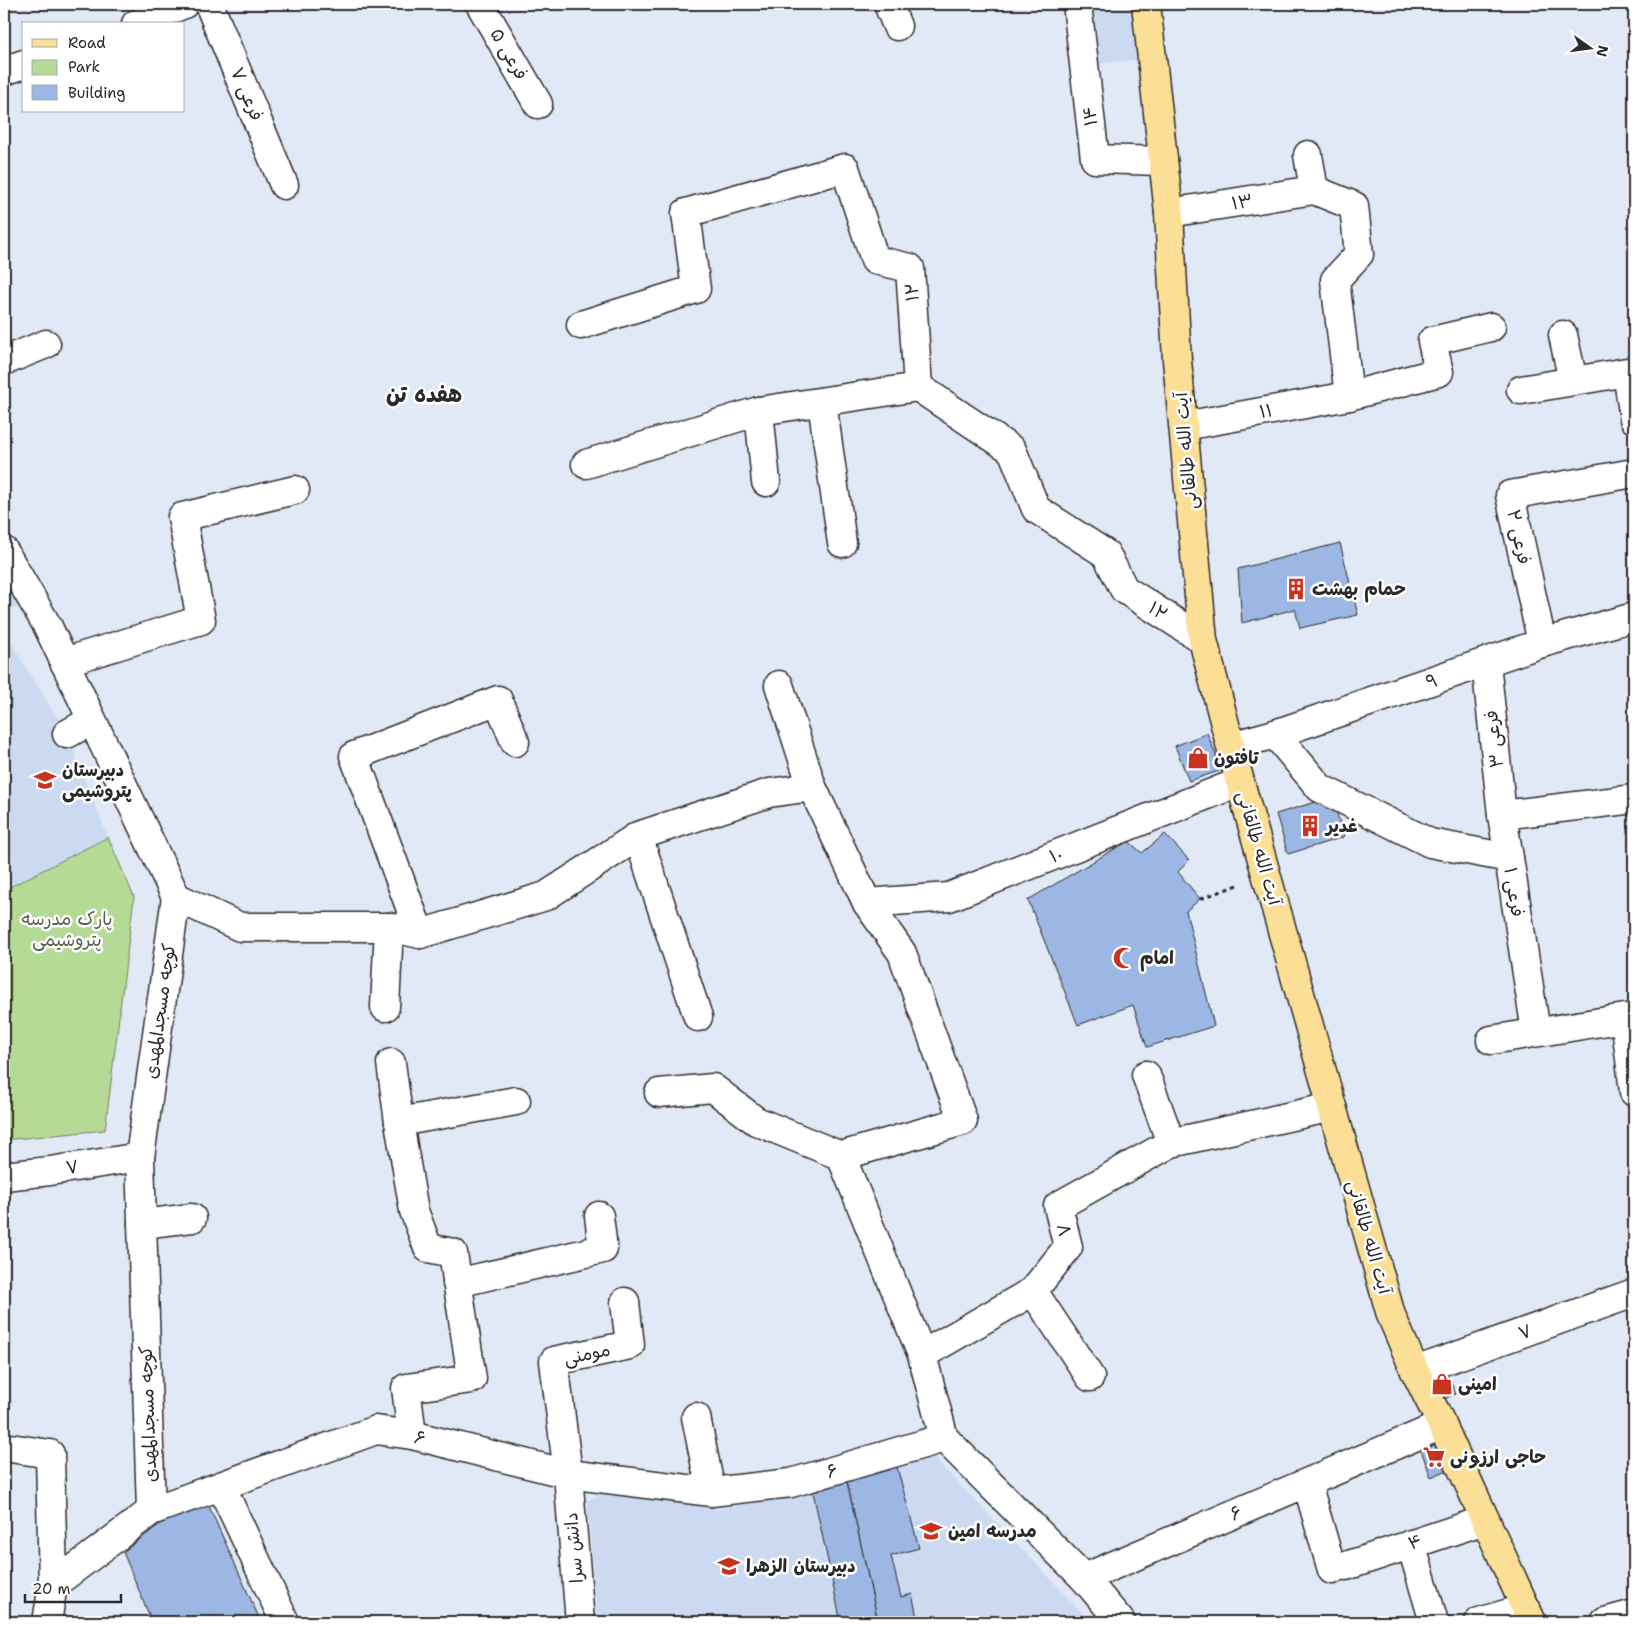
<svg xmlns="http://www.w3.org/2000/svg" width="1638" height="1626" font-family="'Shantell Sans','Playpen Sans Arabic',sans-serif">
  <rect width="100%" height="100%" fill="#e1e9f7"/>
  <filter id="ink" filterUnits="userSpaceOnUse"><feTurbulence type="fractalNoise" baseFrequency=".02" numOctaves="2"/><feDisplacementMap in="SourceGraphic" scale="10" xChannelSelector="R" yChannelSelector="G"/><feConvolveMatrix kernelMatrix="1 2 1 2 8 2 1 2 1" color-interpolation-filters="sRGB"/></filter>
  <g filter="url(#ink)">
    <g fill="#ccdaf1">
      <polygon points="1088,4 1134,4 1141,59 1097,64"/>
      <polygon points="4,580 18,606 4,612"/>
      <polygon points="12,644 67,734 108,837 4,890 4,648"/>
      <polygon points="933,1457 1052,1580 1090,1622 597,1622 587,1501 603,1492 720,1509 796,1496"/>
    </g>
    <polygon fill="#b5da96" stroke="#708260" points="108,837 134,897 105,1130 4,1140 4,890"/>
    <g fill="#9cb7e3" stroke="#2b2b2b">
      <polygon points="1340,543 1358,615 1300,628 1295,609 1242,623 1238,569"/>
      <polygon points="1207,733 1222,770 1189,781 1175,746"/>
      <polygon points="1332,797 1344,837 1288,854 1276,814"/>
      <polygon points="1165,834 1189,860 1178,872 1200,899 1186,911 1214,1026 1147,1047 1133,1005 1078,1025 1028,900 1128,841 1142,853"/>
      <polygon points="1444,1367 1456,1394 1439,1401 1428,1375"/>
      <polygon points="1436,1435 1450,1469 1431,1477 1419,1445"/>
      <polygon points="897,1467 919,1548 891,1556 901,1597 912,1594 918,1622 878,1622 847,1482"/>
      <polygon points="847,1482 878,1622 841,1622 813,1492"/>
      <polygon points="207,1502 261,1622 152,1622 123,1552 160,1524"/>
    </g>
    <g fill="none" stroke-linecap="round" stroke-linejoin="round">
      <g stroke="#2b2b2b" stroke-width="31">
        <g id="minor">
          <polyline points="209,4 284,185"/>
          <polyline points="480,4 538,104"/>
          <polyline points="888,4 897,26"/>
          <polyline points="1077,4 1095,159 1163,161"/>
          <polyline points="136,24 184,4"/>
          <polyline points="4,71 24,64"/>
          <polyline points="1308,155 1314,190 1354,206 1359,254 1335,280 1349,396"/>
          <polyline points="1169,213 1314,190"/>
          <polyline points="581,325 696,289 686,213 845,168 875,260 910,268 918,387 1012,450 1036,509 1106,554 1124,589 1203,640"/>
          <polyline points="1563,335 1573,381"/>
          <polyline points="4,361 46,344"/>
          <polyline points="1521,390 1627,372 1634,419"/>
          <polyline points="822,402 842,543"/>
          <polyline points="759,411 766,482"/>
          <polyline points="1184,426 1349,396 1439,372 1432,341 1491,327"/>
          <polyline points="586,464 759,411 918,387"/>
          <polyline points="4,551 48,627 176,897 140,1157 151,1511"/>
          <polyline points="1542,643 1510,495 1634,473"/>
          <polyline points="64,662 201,620 182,517 295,490"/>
          <polyline points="1486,663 1502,815"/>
          <polyline points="67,734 92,720"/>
          <polyline points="1275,734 1320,788 1430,843 1509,858 1536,1032"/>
          <polyline points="1231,746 1275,734 1542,643 1634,617"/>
          <polyline points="638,836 698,1017"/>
          <polyline points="1509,858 1502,815 1634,799"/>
          <polyline points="176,897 240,927 389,927 420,934 546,896 638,836 769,793 812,787"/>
          <polyline points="867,903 949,897 1240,782"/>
          <polyline points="420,934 354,756 498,700 515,742"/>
          <polyline points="385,1007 389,927"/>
          <polyline points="1491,1040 1625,1018 1634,1092"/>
          <polyline points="391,1063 399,1122 414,1211 428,1248 453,1253 472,1379 406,1388 412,1435"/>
          <polyline points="1146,1075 1171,1143"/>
          <polyline points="659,1093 713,1088 756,1121 841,1156 963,1121 902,953 867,903 812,787 779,685"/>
          <polyline points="399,1122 516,1101"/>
          <polyline points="841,1156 922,1355"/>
          <polyline points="4,1176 50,1171 140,1157"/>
          <polyline points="142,1224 192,1218"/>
          <polyline points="457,1283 603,1249 599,1216"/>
          <polyline points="1033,1291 1090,1377"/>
          <polyline points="1415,1371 1634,1293"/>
          <polyline points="696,1417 711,1492"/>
          <polyline points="944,1438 922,1355 1033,1291 1068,1247 1058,1206 1171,1143 1332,1107"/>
          <polyline points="944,1438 1084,1578 1121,1622"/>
          <polyline points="4,1447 50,1454 53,1585"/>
          <polyline points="1307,1483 1332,1570"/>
          <polyline points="221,1486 285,1622"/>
          <polyline points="1411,1544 1434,1622"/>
          <polyline points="1346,1566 1485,1520"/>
          <polyline points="1084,1578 1442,1425"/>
          <polyline points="47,1622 53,1585 151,1511 376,1430 412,1435 568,1474 711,1492 791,1483 944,1438"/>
          <polyline points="580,1622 568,1474 554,1361 630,1345 625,1302"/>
          <polyline points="1479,1622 1526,1608"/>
          <polyline points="1605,1622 1634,1614"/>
        </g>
      </g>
      <g stroke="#2b2b2b" stroke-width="31">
        <polyline id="major" points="1146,4 1169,213 1177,360 1203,640 1240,782 1391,1315 1415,1371 1442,1425 1532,1622"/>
      </g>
      <polyline stroke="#2b2b2b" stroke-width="3" stroke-dasharray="5 4" stroke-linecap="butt" points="1200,899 1238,885"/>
      <use href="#minor" stroke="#fff" stroke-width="28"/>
      <use href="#major" stroke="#fbdf96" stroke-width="28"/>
    </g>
  </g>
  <defs>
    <g id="building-bare" transform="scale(1.725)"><path d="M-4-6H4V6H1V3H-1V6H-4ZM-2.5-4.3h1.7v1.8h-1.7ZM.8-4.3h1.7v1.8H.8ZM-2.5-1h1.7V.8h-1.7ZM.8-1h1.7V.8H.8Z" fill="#c8321e" stroke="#fff" stroke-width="2.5" paint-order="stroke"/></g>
    <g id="shop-bare" transform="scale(1.725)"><path d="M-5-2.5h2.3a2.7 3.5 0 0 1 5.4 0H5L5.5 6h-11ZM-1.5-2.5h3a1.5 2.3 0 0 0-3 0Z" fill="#c8321e" stroke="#fff" stroke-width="2.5" paint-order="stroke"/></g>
    <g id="school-bare" transform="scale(1.725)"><path d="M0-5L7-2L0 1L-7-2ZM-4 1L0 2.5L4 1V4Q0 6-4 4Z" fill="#c8321e" stroke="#fff" stroke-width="2.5" paint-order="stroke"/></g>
    <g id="mosque-bare" transform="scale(1.725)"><path d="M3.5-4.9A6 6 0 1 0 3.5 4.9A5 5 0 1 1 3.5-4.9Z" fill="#c8321e" stroke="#fff" stroke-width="2.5" paint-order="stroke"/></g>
    <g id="supermarket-bare" transform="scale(1.725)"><path d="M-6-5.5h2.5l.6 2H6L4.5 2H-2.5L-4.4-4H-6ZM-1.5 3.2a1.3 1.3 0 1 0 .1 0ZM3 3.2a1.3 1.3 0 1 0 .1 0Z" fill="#c8321e" stroke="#fff" stroke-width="2.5" paint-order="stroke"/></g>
  </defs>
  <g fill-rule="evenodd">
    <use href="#building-bare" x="1296" y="589"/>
    <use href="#shop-bare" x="1198" y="758"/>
    <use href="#school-bare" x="45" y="780"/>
    <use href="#building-bare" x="1310" y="826"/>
    <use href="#mosque-bare" x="1124" y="958"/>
    <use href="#shop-bare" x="1442" y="1384"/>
    <use href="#supermarket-bare" x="1434" y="1457"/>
    <use href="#school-bare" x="931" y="1531"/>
    <use href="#school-bare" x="729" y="1566"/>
  </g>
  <g text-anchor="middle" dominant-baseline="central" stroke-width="5" stroke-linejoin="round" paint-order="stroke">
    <g font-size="18" fill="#2b2b2b" stroke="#fff">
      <text transform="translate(509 54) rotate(60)">فرعی ۵</text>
      <text transform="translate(247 94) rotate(67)">فرعی ۷</text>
      <text transform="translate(1090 116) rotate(-97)">۱۴</text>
      <text transform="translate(1242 202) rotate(-9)">۱۳</text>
      <text transform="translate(912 292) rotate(-94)">۱۲</text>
      <text transform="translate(1266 411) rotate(-10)">۱۱</text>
      <text transform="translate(1186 451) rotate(-95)">آیت الله طالقانی</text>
      <text transform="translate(1519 537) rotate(78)">فرعی ۲</text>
      <text transform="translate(1158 611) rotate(33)">۱۲</text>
      <text transform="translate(1432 681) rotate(-19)">۹</text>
      <text transform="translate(1494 739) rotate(-96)">فرعی ۳</text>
      <text transform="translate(1259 848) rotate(74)">آیت الله طالقانی</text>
      <text transform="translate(1056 855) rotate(-22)">۱۰</text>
      <text transform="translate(1514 892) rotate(81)">فرعی ۱</text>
      <text transform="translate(160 1011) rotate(-82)">کوچه مسجدالمهدی</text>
      <text transform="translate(72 1167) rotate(-9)">۷</text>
      <text transform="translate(1064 1230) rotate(77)">۸</text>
      <text transform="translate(1369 1237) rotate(74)">آیت الله طالقانی</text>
      <text transform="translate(1525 1332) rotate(-20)">۷</text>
      <text transform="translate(587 1354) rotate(-12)">مومنی</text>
      <text transform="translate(148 1414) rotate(-92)">کوچه مسجدالمهدی</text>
      <text transform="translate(420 1438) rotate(13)">۶</text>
      <text transform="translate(832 1471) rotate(-16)">۶</text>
      <text transform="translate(1236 1513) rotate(-23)">۶</text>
      <text transform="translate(1415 1542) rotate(-18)">۴</text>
      <text transform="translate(574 1548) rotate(-95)">دانش سرا</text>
    </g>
    <g font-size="18" font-weight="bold" fill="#2b2b2b" stroke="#fff" text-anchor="start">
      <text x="1312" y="589">حمام بهشت</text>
      <text x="1214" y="758">تافتون</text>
      <text x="62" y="770">دبیرستان<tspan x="62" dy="21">پتروشیمی</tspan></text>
      <text x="1326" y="826">غدیر</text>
      <text x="1140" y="958">امام</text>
      <text x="1458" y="1384">امینی</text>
      <text x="1450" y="1457">حاجی ارزونی</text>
      <text x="948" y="1531">مدرسه امین</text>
      <text x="746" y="1566">دبیرستان الزهرا</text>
    </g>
    <g font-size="18" fill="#54604b" stroke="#fff">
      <text x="67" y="919">پارک مدرسه<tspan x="67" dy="21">پتروشیمی</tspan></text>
    </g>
    <g font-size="22" font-weight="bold" fill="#2b2b2b" stroke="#fff">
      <text x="424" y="394">هفده تن</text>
    </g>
  </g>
  <rect width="1638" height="1626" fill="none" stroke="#fff" stroke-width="20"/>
  <rect x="10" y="10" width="1618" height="1606" fill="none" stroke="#2b2b2b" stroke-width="2" filter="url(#ink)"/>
  <rect x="22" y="22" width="162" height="90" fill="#ffffff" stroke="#aaaaaa"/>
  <rect x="32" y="39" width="25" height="8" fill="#fbdf96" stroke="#aaaaaa"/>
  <text x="68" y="48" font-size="15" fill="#2b2b2b">Road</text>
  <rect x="32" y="60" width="25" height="15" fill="#b5da96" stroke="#aaaaaa"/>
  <text x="68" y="72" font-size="15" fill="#2b2b2b">Park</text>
  <rect x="32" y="85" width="25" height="15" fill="#9cb7e3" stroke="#aaaaaa"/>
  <text x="68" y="98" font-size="15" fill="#2b2b2b">Building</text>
  <g transform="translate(1590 48) rotate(104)" stroke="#ffffff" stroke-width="4" paint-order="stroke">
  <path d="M0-4L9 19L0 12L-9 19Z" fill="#2b2b2b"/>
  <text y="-8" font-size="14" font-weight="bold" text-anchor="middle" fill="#2b2b2b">N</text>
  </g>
  <path d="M25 1594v8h96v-8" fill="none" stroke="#2b2b2b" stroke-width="2.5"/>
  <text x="32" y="1594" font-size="15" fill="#2b2b2b" stroke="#ffffff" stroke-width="4" paint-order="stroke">20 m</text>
</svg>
